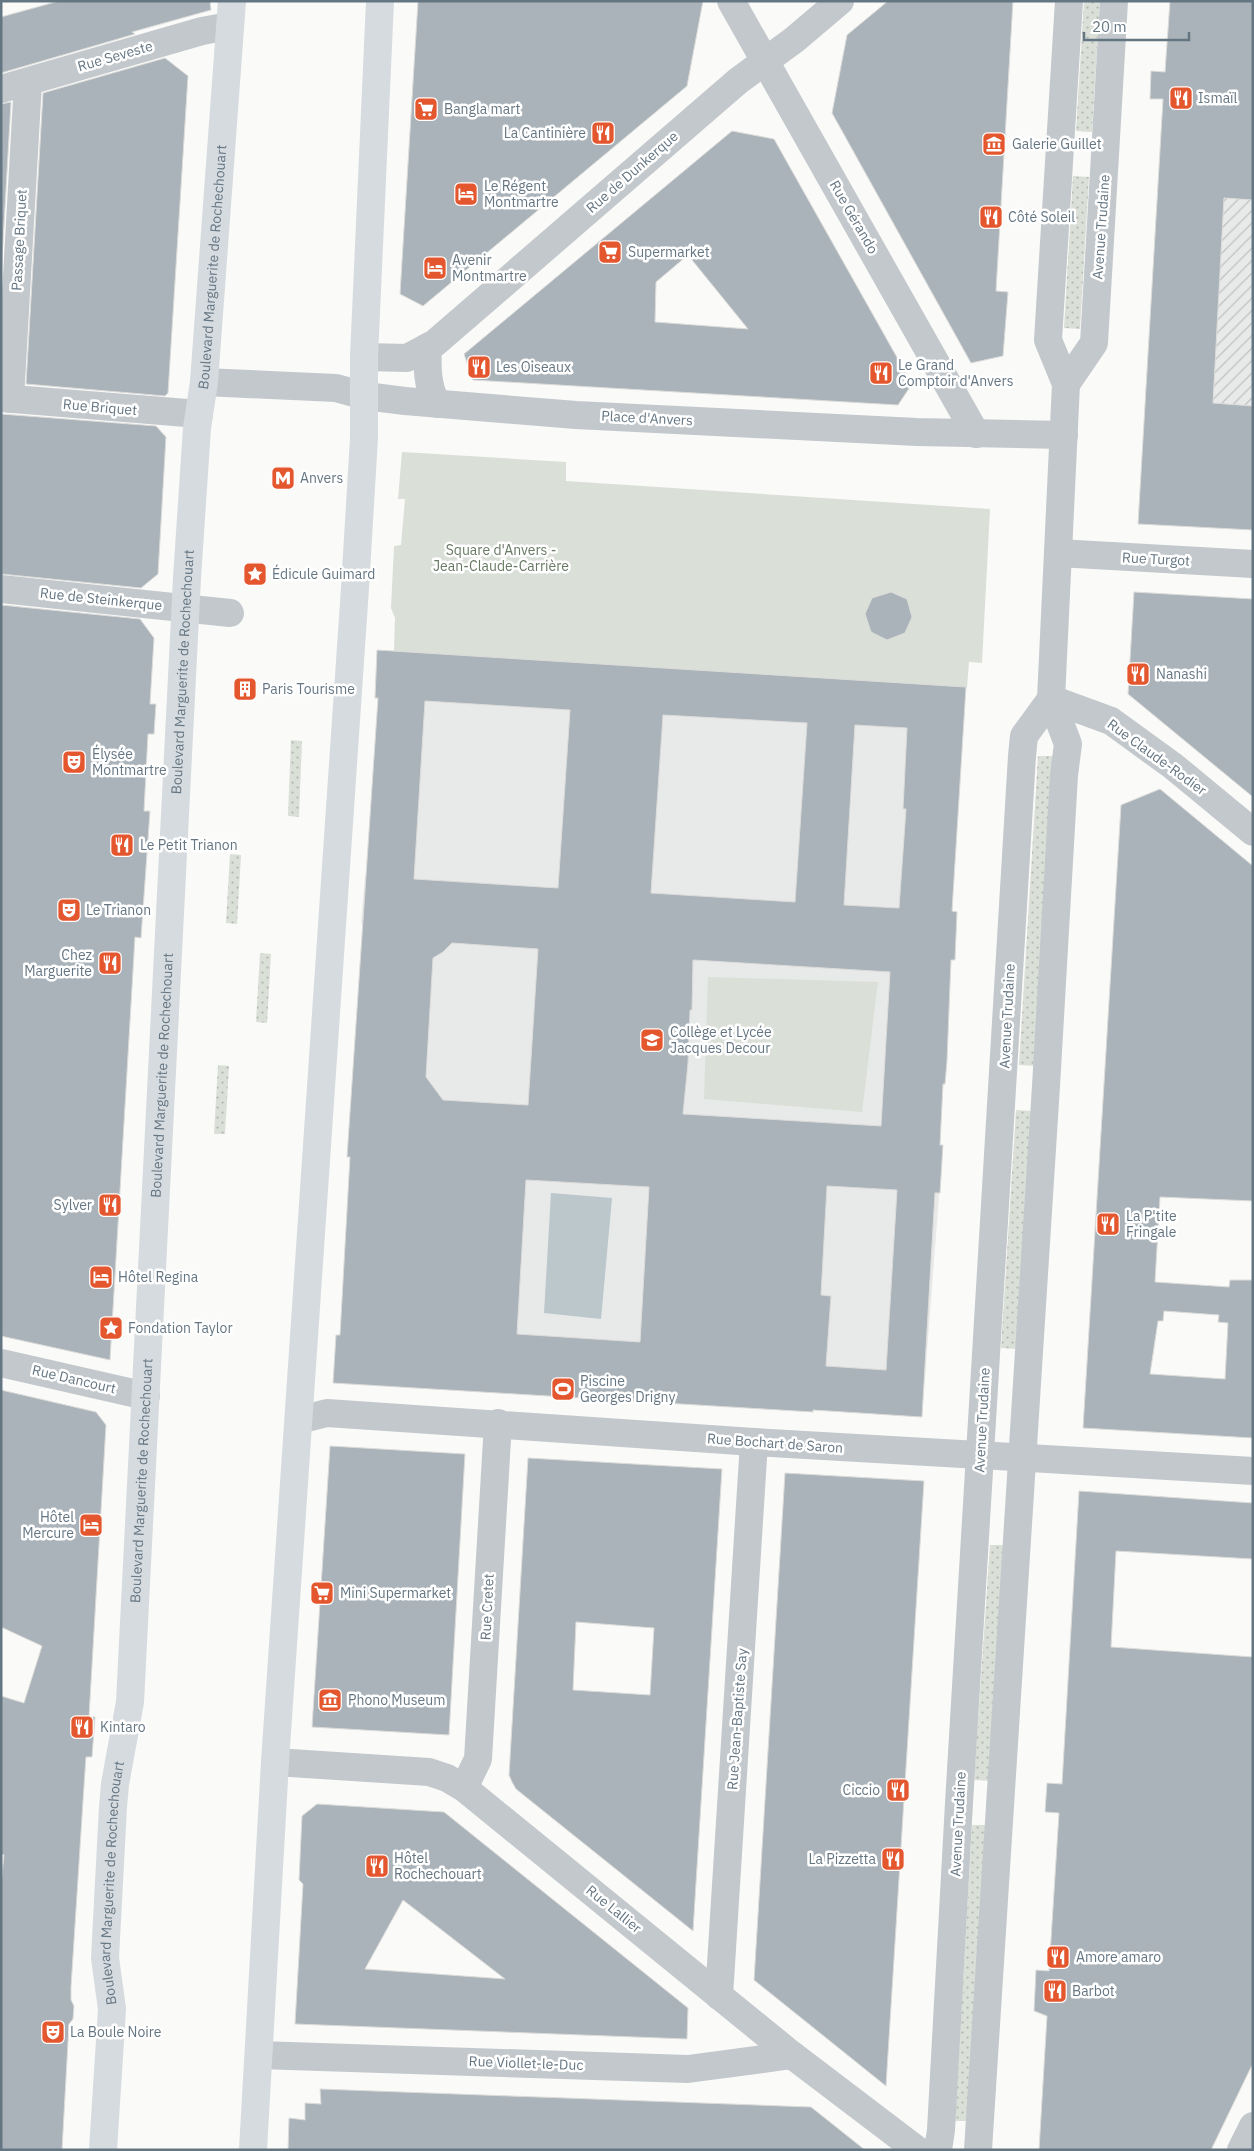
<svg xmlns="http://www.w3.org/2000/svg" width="1254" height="2151" font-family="'IBM Plex Sans',sans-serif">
  <defs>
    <pattern id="industrial-furrows" width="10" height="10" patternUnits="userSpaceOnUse" patternTransform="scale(1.25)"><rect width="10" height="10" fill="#e8e9e9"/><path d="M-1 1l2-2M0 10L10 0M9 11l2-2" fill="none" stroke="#c0c1c2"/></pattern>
    <pattern id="garden-dots" width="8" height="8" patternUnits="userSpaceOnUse" patternTransform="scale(1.25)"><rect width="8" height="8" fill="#dadfd7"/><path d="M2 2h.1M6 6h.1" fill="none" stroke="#b4b9b4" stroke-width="1.8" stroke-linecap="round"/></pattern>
  </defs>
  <rect width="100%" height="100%" fill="#fafaf8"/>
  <polygon fill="#e8e9e9" points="377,650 858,679 966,687 952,911 957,912 955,960 951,960 947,1061 945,1084 943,1085 940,1145 943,1145 922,1417 814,1410 813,1412 333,1383 336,1335 340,1335 350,1158 347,1157 350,1109 353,1109 361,952 363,952 364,924 361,923 365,876 367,875 378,699 375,698"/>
  <polygon fill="url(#industrial-furrows)" points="1158,194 1253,200 1253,406 1145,400"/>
  <g fill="#dadfd7">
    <polygon points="402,452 566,462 566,481 990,509 982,663 969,662 967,688 394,651 395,618 391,608 394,546 401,545 405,499 398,499"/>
    <polygon points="708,977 878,982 862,1112 704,1099"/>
  </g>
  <g fill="url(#garden-dots)">
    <polygon points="1084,1 1100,1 1092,132 1076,131"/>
    <polygon points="1073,176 1089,177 1080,329 1064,328"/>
    <polygon points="291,740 302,741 299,817 288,816"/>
    <polygon points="1038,756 1054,756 1035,1066 1019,1065"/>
    <polygon points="230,854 241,855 237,924 226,923"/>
    <polygon points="260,953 271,954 267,1023 256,1022"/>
    <polygon points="218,1065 229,1066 225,1134 214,1134"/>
    <polygon points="1016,1110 1032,1111 1017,1349 1001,1348"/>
    <polygon points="990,1545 1006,1545 991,1781 974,1780"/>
    <polygon points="972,1825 988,1825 971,2121 955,2121"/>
  </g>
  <polygon fill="#bbc7cb" points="551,1193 612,1198 601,1319 544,1313"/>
  <g fill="#aab3b9" stroke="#dcdcda" fill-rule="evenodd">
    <polygon points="59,1 210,1 211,10 132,32 135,34 1,73 1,17"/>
    <polygon points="418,1 703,1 687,86 423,306 400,294"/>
    <polygon points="888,1 1013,1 996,291 1008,292 1003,356 971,363 832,113 847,35"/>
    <polygon points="1170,1 1253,1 1253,200 1224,198 1213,403 1253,406 1253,530 1138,524 1163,99 1150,99 1151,71 1165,72"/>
    <polygon points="165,58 188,76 168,393 165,396 26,384 43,93"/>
    <polygon points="11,102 1,277 1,104"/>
    <path d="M732,131L774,139L912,384L898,405L473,380L464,354ZM688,255L748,329L655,322L656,282Z"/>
    <polygon points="1,414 156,426 166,437 158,574 141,588 1,574"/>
    <polygon points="891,592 907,599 912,617 905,633 887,640 871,632 865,614 872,598"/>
    <polygon points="1134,592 1253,599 1253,797 1128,694"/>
    <polygon points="1,605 140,619 154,638 150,704 156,704 154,734 148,734 144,811 150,811 141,938 135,937 110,1360 1,1336"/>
    <path d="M377,650L966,687L952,911L957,912L955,960H951L947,1061L945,1084H943L940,1145H943L940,1193H935L922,1417L813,1410V1412L333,1383L336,1335H340L350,1157H347L378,698H375ZM425,701L570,710L558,888L414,879ZM663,715L807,723L795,902L651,893ZM855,725L907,728L903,809H906L899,908L844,905ZM452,943L538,949L528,1105L443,1100L426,1077L433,958L443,952ZM693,960L890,972L881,1126L683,1114L688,1063L690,1010H692ZM526,1180L649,1187L640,1342L517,1334ZM827,1186L897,1190L886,1370L826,1366L831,1296L821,1295Z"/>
    <path d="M1160,789L1253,866V1201L1160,1197L1155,1282L1229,1287L1230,1280H1253V1438L1083,1428L1121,805ZM1164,1311L1219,1315L1218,1322L1228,1323L1225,1379L1150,1374L1158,1321H1163Z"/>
    <polygon points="1,1390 96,1412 106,1425 89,1717 95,1717 92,1757 86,1757 83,1801 71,1987 71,2000 74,2006 73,2019 69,2024 62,2150 1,2150 1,1885 4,1855 1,1854 1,1696 24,1703 42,1646 1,1627"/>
    <polygon points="330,1446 465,1454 449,1735 312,1727"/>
    <path d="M528,1458L722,1469L693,1931L516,1789L512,1782L509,1775ZM576,1622L654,1628L650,1695L573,1690Z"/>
    <polygon points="785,1473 924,1481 886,2086 754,1980"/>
    <polygon points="1079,1491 1253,1503 1253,1559 1116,1551 1111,1647 1253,1657 1253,2063 1211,2150 1039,2150 1047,2016 1034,2011 1036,1970 1049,1971 1059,1813 1045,1812 1047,1783 1062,1784"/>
    <path d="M317,1804L444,1812L688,2008L687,2039L295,2024L303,1884L299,1880L302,1816ZM403,1900L505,1979L365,1969Z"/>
    <polygon points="320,2089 811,2107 865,2150 288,2150 289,2118 305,2120 305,2103 321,2104"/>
  </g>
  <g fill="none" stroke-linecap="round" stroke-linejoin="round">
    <g stroke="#c3c8cc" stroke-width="28">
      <polyline points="731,1 976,434"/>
      <polyline points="1,89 202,31 229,26"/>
      <path d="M428,347C427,366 427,387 437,404"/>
      <polyline points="364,357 407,358 435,343 738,81 794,40 840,1"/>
      <polyline points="204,382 336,388 365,396 405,401 576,415 917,432 1064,435"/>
      <polyline points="1066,384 1094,343 1114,1"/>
      <polyline points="1,398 199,414"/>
      <polyline points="10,399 28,82"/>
      <polyline points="1058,553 1253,564"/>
      <polyline points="1,589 230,613"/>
      <polyline points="1051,699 1111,721 1173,766 1253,832"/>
      <polyline points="1,1363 146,1396"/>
      <polyline points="299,1420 327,1413 754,1442 1253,1471"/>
      <polyline points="275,1762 429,1772 447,1778 464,1788 792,2055 917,2150"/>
      <polyline points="464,1788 478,1759 498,1423"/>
      <polyline points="719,1996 754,1442"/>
      <polyline points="259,2055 688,2069 792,2055"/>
      <polyline points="938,2150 941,2130 959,1803 1022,756 1024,736 1051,699"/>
      <polyline points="978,2150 1046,1086 1064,775 1068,744 1051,699 1066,384 1048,340 1069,1"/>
      <polyline points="1241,2150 1253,2126"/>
    </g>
    <g stroke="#d6dbdf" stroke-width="28">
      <path id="s1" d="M103,2150L112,2009L105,1958L113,1807L115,1784L130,1702L187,578L197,428L204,382L232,1"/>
      <polyline points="253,2150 275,1762 355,588 364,438 364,357 380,1"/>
    </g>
  </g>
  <defs>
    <g id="restaurant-square" transform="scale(1.25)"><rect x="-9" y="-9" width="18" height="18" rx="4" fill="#e4572e" stroke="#fff"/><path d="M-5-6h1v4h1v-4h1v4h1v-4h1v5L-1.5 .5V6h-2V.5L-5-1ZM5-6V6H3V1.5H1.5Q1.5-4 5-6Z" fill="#fff"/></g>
    <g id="supermarket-square" transform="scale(1.25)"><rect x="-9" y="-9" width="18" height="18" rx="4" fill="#e4572e" stroke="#fff"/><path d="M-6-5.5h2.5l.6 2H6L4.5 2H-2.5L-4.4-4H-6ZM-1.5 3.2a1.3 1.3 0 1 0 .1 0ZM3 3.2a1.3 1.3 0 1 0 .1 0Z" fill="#fff"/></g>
    <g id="museum-square" transform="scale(1.25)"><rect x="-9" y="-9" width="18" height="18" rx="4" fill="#e4572e" stroke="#fff"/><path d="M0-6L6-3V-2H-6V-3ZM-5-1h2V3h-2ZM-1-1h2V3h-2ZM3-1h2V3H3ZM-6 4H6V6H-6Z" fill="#fff"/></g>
    <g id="hotel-square" transform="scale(1.25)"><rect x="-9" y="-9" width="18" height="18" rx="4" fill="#e4572e" stroke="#fff"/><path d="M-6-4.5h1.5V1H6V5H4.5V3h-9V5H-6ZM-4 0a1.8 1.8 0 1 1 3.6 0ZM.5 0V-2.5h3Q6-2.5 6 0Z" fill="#fff"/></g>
    <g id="metro-square" transform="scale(1.25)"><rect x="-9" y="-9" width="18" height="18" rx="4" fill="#e4572e" stroke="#fff"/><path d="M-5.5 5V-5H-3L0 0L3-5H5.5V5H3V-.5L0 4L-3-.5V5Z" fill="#fff"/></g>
    <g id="sight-square" transform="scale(1.25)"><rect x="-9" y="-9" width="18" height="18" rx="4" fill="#e4572e" stroke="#fff"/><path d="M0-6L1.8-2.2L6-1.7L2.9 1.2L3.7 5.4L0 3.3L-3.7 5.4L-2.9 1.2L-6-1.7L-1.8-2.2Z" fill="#fff"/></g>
    <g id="building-square" transform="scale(1.25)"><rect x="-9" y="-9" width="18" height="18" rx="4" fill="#e4572e" stroke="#fff"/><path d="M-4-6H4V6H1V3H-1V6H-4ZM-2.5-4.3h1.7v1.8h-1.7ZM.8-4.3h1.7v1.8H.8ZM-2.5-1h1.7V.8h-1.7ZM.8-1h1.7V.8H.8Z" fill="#fff"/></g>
    <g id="theatre-square" transform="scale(1.25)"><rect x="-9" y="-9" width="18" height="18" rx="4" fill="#e4572e" stroke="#fff"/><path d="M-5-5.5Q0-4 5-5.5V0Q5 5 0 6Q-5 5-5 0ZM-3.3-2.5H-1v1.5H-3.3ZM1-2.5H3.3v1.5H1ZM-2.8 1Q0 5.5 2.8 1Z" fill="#fff"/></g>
    <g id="school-square" transform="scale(1.25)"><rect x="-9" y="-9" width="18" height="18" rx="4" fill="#e4572e" stroke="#fff"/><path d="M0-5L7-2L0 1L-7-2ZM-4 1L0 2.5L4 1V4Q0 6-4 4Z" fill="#fff"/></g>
    <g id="stadium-square" transform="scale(1.25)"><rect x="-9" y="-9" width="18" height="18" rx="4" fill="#e4572e" stroke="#fff"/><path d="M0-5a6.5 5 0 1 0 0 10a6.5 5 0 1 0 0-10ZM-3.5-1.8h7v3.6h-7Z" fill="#fff"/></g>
  </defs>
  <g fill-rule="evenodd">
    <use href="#restaurant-square" x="1181" y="98"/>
    <use href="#supermarket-square" x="426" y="109"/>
    <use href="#restaurant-square" x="603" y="133"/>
    <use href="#museum-square" x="994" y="144"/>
    <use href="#hotel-square" x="466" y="194"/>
    <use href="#restaurant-square" x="991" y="217"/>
    <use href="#supermarket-square" x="610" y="252"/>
    <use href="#hotel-square" x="435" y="268"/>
    <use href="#restaurant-square" x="479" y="367"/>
    <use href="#restaurant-square" x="881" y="373"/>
    <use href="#metro-square" x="283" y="478"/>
    <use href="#sight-square" x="255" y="574"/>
    <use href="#restaurant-square" x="1138" y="674"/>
    <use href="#building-square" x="245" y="689"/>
    <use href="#theatre-square" x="74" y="762"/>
    <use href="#restaurant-square" x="122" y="845"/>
    <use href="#theatre-square" x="69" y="910"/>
    <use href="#restaurant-square" x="110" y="963"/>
    <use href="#school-square" x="652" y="1040"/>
    <use href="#restaurant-square" x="110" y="1205"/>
    <use href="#restaurant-square" x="1108" y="1224"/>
    <use href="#hotel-square" x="101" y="1277"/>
    <use href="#sight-square" x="111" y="1328"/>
    <use href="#stadium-square" x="563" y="1389"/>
    <use href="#hotel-square" x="91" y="1525"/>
    <use href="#supermarket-square" x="322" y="1593"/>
    <use href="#museum-square" x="330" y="1700"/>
    <use href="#restaurant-square" x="82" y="1727"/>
    <use href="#restaurant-square" x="898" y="1790"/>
    <use href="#restaurant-square" x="893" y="1859"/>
    <use href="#restaurant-square" x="377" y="1866"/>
    <use href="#restaurant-square" x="1058" y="1957"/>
    <use href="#restaurant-square" x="1055" y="1991"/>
    <use href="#theatre-square" x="53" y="2032"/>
  </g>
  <g text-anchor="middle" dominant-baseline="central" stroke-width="5" stroke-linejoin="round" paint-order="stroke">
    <g font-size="14" fill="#657683" stroke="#fff">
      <text transform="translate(115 56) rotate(-16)">Rue Seveste</text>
      <text transform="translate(632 172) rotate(-41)">Rue de Dunkerque</text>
      <text transform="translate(854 217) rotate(60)">Rue Gérando</text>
      <text transform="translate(1101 227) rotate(-86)">Avenue Trudaine</text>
      <text transform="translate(19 240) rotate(-87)">Passage Briquet</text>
      <text stroke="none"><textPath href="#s1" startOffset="1888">Boulevard Marguerite de Rochechouart</textPath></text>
      <text transform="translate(100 407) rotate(5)">Rue Briquet</text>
      <text transform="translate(647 418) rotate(3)">Place d'Anvers</text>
      <text transform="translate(1156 559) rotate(3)">Rue Turgot</text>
      <text transform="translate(101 599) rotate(6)">Rue de Steinkerque</text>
      <text stroke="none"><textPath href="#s1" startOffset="1482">Boulevard Marguerite de Rochechouart</textPath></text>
      <text transform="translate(1157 757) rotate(36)">Rue Claude-Rodier</text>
      <text transform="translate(1007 1016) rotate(-87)">Avenue Trudaine</text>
      <text stroke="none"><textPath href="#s1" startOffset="1078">Boulevard Marguerite de Rochechouart</textPath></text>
      <text transform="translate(74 1379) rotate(13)">Rue Dancourt</text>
      <text transform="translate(982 1420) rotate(-87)">Avenue Trudaine</text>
      <text transform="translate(775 1443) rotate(4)">Rue Bochart de Saron</text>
      <text stroke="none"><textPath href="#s1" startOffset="672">Boulevard Marguerite de Rochechouart</textPath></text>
      <text transform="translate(487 1607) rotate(-87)">Rue Cretet</text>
      <text transform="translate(737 1719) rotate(-86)">Rue Jean-Baptiste Say</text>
      <text transform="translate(958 1824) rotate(-87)">Avenue Trudaine</text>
      <text stroke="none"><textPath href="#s1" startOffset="268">Boulevard Marguerite de Rochechouart</textPath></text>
      <text transform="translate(614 1909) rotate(39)">Rue Lallier</text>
      <text transform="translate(526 2063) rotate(2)">Rue Viollet-le-Duc</text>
    </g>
    <g font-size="14" fill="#657683" stroke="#fff" text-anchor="start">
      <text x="1198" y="98">Ismaïl</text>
      <text x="444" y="109">Bangla mart</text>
      <text x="586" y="133" text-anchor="end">La Cantinière</text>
      <text x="1012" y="144">Galerie Guillet</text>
      <text x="484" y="186">Le Régent<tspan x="484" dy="16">Montmartre</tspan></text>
      <text x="1008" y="217">Côté Soleil</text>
      <text x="628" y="252">Supermarket</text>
      <text x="452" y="260">Avenir<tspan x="452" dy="16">Montmartre</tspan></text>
      <text x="898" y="365">Le Grand<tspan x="898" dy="16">Comptoir d'Anvers</tspan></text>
      <text x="496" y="367">Les Oiseaux</text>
      <text x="300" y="478">Anvers</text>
      <text x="272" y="574">Édicule Guimard</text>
      <text x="1156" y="674">Nanashi</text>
      <text x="262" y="689">Paris Tourisme</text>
      <text x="92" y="754">Élysée<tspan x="92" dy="16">Montmartre</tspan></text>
      <text x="140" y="845">Le Petit Trianon</text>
      <text x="86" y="910">Le Trianon</text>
      <text x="92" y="955" text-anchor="end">Chez<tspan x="92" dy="16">Marguerite</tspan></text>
      <text x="670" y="1032">Collège et Lycée<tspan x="670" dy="16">Jacques Decour</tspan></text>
      <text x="92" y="1205" text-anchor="end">Sylver</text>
      <text x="1126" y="1216">La P'tite<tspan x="1126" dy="16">Fringale</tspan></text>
      <text x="118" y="1277">Hôtel Regina</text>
      <text x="128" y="1328">Fondation Taylor</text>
      <text x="580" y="1381">Piscine<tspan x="580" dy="16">Georges Drigny</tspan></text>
      <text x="74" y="1517" text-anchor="end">Hôtel<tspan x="74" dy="16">Mercure</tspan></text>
      <text x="340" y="1593">Mini Supermarket</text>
      <text x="348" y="1700">Phono Museum</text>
      <text x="100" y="1727">Kintaro</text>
      <text x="880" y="1790" text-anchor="end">Ciccio</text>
      <text x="394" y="1858">Hôtel<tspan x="394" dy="16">Rochechouart</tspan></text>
      <text x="876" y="1859" text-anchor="end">La Pizzetta</text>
      <text x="1076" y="1957">Amore amaro</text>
      <text x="1072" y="1991">Barbot</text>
      <text x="70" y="2032">La Boule Noire</text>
    </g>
    <g font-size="14" fill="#687a64" stroke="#fff">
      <text x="501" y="550">Square d'Anvers -<tspan x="501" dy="16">Jean-Claude-Carrière</tspan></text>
    </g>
  </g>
  <rect width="1254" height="2151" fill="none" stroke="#657683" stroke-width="5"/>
  <path d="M1084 32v8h105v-8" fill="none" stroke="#657683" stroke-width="2.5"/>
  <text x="1092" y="32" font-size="15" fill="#657683" stroke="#ffffff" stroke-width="4" paint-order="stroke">20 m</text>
</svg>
